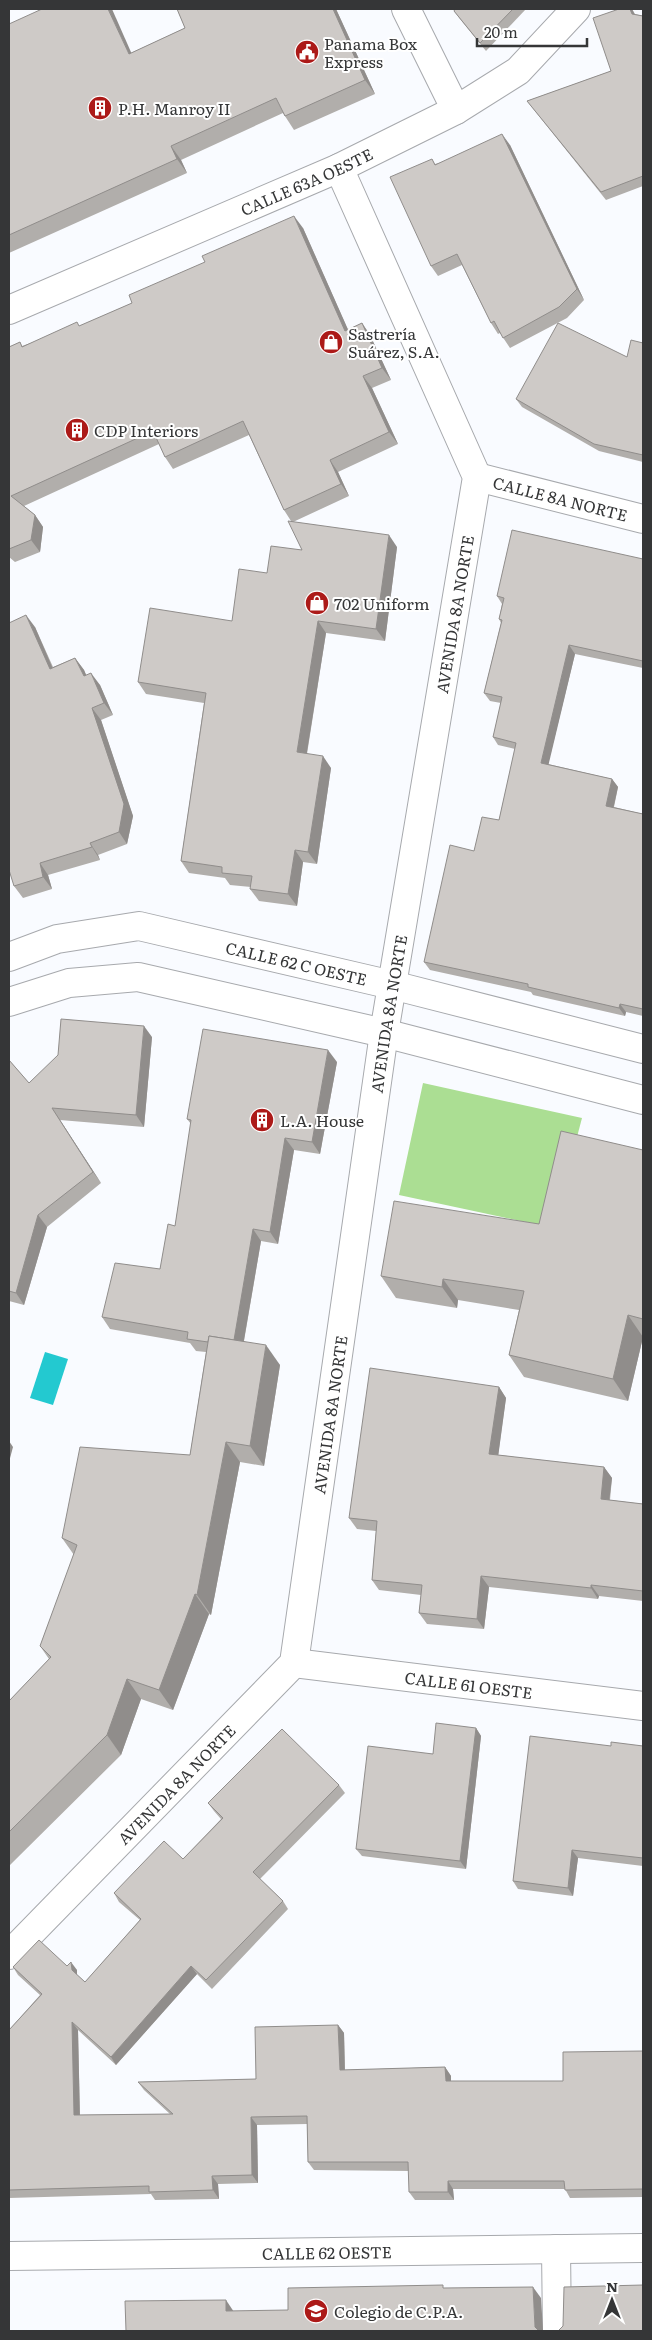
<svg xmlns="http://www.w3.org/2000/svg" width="652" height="2340" font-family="Literata,serif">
  <rect width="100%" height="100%" fill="#f9fbff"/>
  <polygon fill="#abde93" points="423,1083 582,1118 553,1228 399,1195"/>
  <polygon fill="#23c9d0" points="45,1352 68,1359 53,1405 30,1398"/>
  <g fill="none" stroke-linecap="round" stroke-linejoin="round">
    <g stroke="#a7a9ad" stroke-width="30">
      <g id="minor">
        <polyline points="406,9 456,110"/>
        <path id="s1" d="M9,310L339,168L456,110L518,71L576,9"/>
        <path id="s2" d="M477,477L643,519"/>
        <path id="s3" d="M9,957L57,939L139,926L392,985L643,1049"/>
        <polyline points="9,1002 69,983 138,977 384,1033 643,1100"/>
        <path id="s4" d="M294,1663L643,1706"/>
        <path id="s5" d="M9,1955L294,1663L384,1033L477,477L339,168"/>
        <polyline points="556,2249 557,2331"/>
        <path id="s6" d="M9,2256L643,2248"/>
      </g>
    </g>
    <use href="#minor" stroke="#fff" stroke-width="28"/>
  </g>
  <g fill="#b1aeab">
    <polygon points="177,9 336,9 375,94 294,130 283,113 181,160 187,173 9,253 9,24 131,53 185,28"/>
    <polygon points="455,9 526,9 486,51 460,19 454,11"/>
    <polygon points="619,9 632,9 635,14 643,16 643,186 606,200 527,101 611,71"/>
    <polygon points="510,145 584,300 567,318 510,348 500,333 498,334 491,323 462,265 438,276 431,266 432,159 435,164"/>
    <polygon points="303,228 348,330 362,323 370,335 391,380 372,388 398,444 338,472 349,496 293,522 397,547 385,641 326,633 307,754 331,768 317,864 303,862 297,906 259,901 250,889 251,887 230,885 225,878 189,873 181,861 204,703 146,694 138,682 232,621 267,573 302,550 291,521 284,510 249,435 173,469 165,457 159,444 24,506 35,515 43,527 40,552 15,562 9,557 9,347 20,342 22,346 80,326"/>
    <polygon points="643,343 643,462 599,451 522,407 516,399 627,357"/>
    <polygon points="643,559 643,668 575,654 548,764 612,779 618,787 614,807 643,814 643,1016 626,1012 625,1016 533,995 531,992 430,970 424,962 474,851 499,820 515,749 498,745 493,737 501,703 490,701 484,693 501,623 499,619 502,604 497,596"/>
    <polygon points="35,627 53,667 75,658 84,670 86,675 100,685 113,715 101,720 133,816 127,844 98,855 100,860 48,875 52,889 23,898 14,886"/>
    <polygon points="152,1037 144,1127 60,1120 101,1183 47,1227 24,1305 9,1301 9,1060 29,1083"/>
    <polygon points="337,1062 320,1154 294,1150 278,1244 261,1241 244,1341 280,1365 264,1466 240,1462 211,1615 209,1614 173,1710 141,1699 121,1755 9,1866 9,1701 49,1659 40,1646 74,1555 62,1538 190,1455 206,1352 196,1351 190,1343 110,1329 102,1317 160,1269 175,1226 191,1124 187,1119"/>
    <polygon points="643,1150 643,1337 628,1401 524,1377 509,1355 519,1310 458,1300 457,1308 396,1298 381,1276 539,1224"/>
    <polygon points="499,1387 506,1398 498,1455 604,1467 612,1478 610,1500 643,1504 643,1601 599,1596 598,1599 489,1587 484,1629 427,1624 419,1613 421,1595 379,1590 372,1580 376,1531 357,1529 349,1518"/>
    <polygon points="476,1728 481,1736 466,1869 362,1856 356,1849"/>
    <polygon points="611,1746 643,1746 643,1866 578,1858 573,1896 518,1889 513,1881"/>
    <polygon points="339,1785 345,1793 260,1879 283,1901 288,1909 212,1989 197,1974 116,2065 78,2030 80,2115 170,2114 144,2090 138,2082 256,2079 338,2025 344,2033 345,2070 445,2067 451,2076 451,2081 563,2081 643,2051 643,2197 570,2198 565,2189 453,2189 454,2200 415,2200 409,2192 409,2171 314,2170 308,2162 307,2124 257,2125 258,2183 218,2184 219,2199 155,2200 151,2194 9,2198 9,2030 40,1995 18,1975 13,1967 67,1966 77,1970 77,1975 85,1982 140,1920 119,1902 114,1893 183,1859 221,1819 214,1811 208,1803"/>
  </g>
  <g fill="#908d8b">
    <polygon points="108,9 112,9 138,68 129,54"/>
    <polygon points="333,9 336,9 375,94 365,80"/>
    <polygon points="630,9 632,9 634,13 637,21 632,14"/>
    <polygon points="502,134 510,145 584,300 577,289"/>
    <polygon points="171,146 181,160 187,173 177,159"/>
    <polygon points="294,216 303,228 354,343 345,331"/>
    <polygon points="362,323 370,335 391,380 382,368"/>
    <polygon points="363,376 372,388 398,444 389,432"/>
    <polygon points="330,460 338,472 349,496 341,484"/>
    <polygon points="35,515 43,527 40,552 31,540"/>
    <polygon points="389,535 397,547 385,641 376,629"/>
    <polygon points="26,615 35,627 58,681 50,669"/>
    <polygon points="318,621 326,633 305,764 297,752"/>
    <polygon points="569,645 575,654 547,771 541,763"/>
    <polygon points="75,658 84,670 92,688 84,676"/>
    <polygon points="91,673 100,685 113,715 104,703"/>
    <polygon points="92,708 101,720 133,816 127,844 119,832"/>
    <polygon points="323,756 331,768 317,864 308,852"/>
    <polygon points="612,779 618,787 612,814 606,806"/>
    <polygon points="90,843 98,855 100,860 92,847"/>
    <polygon points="295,850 303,862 297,906 288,894"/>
    <polygon points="40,863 48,875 52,889 43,877"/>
    <polygon points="620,1004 626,1012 625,1016 619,1008"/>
    <polygon points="144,1026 152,1037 144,1127 136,1115"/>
    <polygon points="328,1050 337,1062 320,1154 312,1142"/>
    <polygon points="52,1108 60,1120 101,1183 93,1172"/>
    <polygon points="285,1138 294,1150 278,1244 270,1232"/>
    <polygon points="38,1215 47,1227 24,1305 16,1293"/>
    <polygon points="253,1229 261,1241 241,1357 233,1345"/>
    <polygon points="443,1279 458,1300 457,1308 442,1287"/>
    <polygon points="628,1315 643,1337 628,1401 613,1379"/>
    <polygon points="266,1345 280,1365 264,1466 250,1446"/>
    <polygon points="499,1387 506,1398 497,1465 489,1454"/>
    <polygon points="9,1441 13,1447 9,1462"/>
    <polygon points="226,1442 240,1462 211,1615 197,1595"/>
    <polygon points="604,1467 612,1478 608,1510 601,1499"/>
    <polygon points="481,1576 489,1587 484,1629 477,1619"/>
    <polygon points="591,1585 599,1596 598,1599 591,1588"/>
    <polygon points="195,1594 209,1614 173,1710 159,1690"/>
    <polygon points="127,1679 141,1699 121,1755 107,1735"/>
    <polygon points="476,1728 481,1736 466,1869 460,1861"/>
    <polygon points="572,1850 578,1858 573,1896 568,1888"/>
    <polygon points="71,1962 77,1970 77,1978 72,1970"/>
    <polygon points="191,1966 197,1974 116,2065 111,2057"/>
    <polygon points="72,2022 78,2030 80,2123 74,2115"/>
    <polygon points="338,2025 344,2033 345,2078 340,2070"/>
    <polygon points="445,2067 451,2076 451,2090 446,2081"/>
    <polygon points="251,2117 257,2125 258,2183 252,2175"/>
    <polygon points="212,2176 218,2184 219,2199 213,2190"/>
    <polygon points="448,2181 453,2189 454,2200 448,2192"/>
    <polygon points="533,2287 541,2298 543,2331 538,2331 535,2327"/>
    <polygon points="226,2300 234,2312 226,2311"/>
  </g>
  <g fill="#cecac7" stroke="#908d8b">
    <polygon points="42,9 108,9 129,54 185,28 177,9 333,9 365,80 285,116 276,98 171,146 177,159 9,235 9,24"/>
    <polygon points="455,9 513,9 480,43 454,11"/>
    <polygon points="619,9 630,9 632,14 643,16 643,176 601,192 527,101 611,71 593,18"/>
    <polygon points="502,134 577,289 559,307 503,338 494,321 491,323 457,254 431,266 390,177 432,159 435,165"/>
    <polygon points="294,216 345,331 362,323 382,368 363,376 389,432 330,460 341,484 284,510 243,421 165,457 153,431 11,496 35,515 31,540 9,549 9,347 20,342 22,347 77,322 79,326 132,303 129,295 205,262 202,256"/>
    <polygon points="558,323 627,357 631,340 643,343 643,455 594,444 516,399"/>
    <polygon points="288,521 389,535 376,629 318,621 297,752 323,756 308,852 295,850 288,894 250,889 252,876 222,873 222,867 181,861 206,693 138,682 150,608 232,621 239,569 267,573 271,546 302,550"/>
    <polygon points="512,530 643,559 643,661 569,645 541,763 612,779 606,806 643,814 643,1009 620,1004 619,1008 528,987 528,984 424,962 450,845 474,851 482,817 499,820 516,743 493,737 502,697 484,693 502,620 499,619 504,598 497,596"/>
    <polygon points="26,615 50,669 75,658 84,676 91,673 104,703 92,708 124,804 119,832 90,843 92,847 40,863 43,877 14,886 9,870 9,623"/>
    <polygon points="61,1019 144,1026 136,1115 52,1108 93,1172 38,1215 16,1293 9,1291 9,1060 29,1083 58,1055"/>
    <polygon points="203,1029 328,1050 312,1142 285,1138 270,1232 253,1229 234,1340 209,1336 208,1342 187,1339 188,1332 102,1317 115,1263 160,1269 168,1224 175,1226 191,1120 187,1119"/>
    <polygon points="561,1131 643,1150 643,1319 628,1315 613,1379 509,1355 524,1291 443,1279 442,1287 381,1276 394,1201 539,1224"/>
    <polygon points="209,1336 266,1345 250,1446 226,1442 197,1595 195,1594 159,1690 127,1679 107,1735 9,1832 9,1701 51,1657 40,1646 77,1545 62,1538 80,1447 190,1455"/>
    <polygon points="370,1368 499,1387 489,1454 604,1467 601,1499 643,1504 643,1591 591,1585 591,1588 481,1576 477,1619 419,1613 422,1585 372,1580 377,1521 349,1518"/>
    <polygon points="436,1723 476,1728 460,1861 356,1849 368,1746 433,1754"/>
    <polygon points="282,1729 339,1785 253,1872 283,1901 206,1980 191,1966 111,2057 72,2022 74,2115 173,2114 138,2082 256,2079 255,2027 338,2025 340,2070 445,2067 446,2081 563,2081 563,2052 643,2051 643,2189 565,2190 564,2181 448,2181 448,2192 409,2192 408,2162 308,2162 307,2116 251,2117 252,2175 212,2176 213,2190 149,2192 149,2186 9,2190 9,2030 42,1994 13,1967 39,1940 67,1966 71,1962 72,1970 85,1982 141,1919 114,1893 164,1841 183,1859 223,1818 208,1803"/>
    <polygon points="530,1736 611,1746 611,1742 643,1746 643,1858 572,1850 568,1888 513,1881"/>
    <polygon points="443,2285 443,2288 533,2287 535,2327 539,2331 126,2331 125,2301 226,2300 226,2311 288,2310 288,2288"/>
    <polygon points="643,2285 643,2331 558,2331 563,2326 564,2287"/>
  </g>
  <defs>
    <g id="civic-disc" transform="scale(1.25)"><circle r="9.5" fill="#ac1a18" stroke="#fff"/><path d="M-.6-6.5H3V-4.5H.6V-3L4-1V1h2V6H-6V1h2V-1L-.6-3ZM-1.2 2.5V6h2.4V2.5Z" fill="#fff"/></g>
    <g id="building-disc" transform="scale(1.25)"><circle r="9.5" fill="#ac1a18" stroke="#fff"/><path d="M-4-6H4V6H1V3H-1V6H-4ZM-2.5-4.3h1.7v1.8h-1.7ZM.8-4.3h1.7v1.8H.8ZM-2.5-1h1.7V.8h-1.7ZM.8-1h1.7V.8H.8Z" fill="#fff"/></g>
    <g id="shop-disc" transform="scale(1.25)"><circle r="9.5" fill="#ac1a18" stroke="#fff"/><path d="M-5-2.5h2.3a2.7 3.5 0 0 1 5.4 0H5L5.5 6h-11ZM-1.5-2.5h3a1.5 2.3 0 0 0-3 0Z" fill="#fff"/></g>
    <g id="school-disc" transform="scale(1.25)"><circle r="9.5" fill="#ac1a18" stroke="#fff"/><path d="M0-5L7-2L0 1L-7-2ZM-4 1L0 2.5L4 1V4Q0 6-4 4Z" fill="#fff"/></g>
  </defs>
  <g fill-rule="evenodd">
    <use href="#civic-disc" x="307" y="52"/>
    <use href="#building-disc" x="100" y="108"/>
    <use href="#shop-disc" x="331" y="342"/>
    <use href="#building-disc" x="77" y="430"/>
    <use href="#shop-disc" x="317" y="603"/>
    <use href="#building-disc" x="262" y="1120"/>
    <use href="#school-disc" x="316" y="2311"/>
  </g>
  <g text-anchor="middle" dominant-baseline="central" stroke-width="4" stroke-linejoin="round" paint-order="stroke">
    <g font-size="16" fill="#353637" stroke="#fff" text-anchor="start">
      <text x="324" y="43">Panama Box<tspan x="324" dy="18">Express</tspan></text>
      <text x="118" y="108">P.H. Manroy II</text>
      <text x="348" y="333">Sastrería<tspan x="348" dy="18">Suárez, S.A.</tspan></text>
      <text x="94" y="430">CDP Interiors</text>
      <text x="334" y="603">702 Uniform</text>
      <text x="280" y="1120">L.A. House</text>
      <text x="334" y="2311">Colegio de C.P.A.</text>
    </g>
    <g font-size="16" fill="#353637" stroke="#fff">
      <text stroke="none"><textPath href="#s1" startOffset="324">CALLE 63A OESTE</textPath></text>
      <text stroke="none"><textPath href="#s2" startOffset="86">CALLE 8A NORTE</textPath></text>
      <text stroke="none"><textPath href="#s5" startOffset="1469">AVENIDA 8A NORTE</textPath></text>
      <text stroke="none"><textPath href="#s3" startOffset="296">CALLE 62 C OESTE</textPath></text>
      <text stroke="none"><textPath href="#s5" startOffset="1064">AVENIDA 8A NORTE</textPath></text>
      <text stroke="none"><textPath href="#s5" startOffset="659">AVENIDA 8A NORTE</textPath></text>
      <text stroke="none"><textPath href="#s4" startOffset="176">CALLE 61 OESTE</textPath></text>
      <text stroke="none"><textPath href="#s5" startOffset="239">AVENIDA 8A NORTE</textPath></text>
      <text stroke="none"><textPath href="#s6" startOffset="318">CALLE 62 OESTE</textPath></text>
    </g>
  </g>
  <rect width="652" height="2340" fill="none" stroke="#353637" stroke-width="20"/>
  <g transform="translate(612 2300)" stroke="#ffffff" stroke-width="4" paint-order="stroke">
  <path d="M0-4L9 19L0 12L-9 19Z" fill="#353637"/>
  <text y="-8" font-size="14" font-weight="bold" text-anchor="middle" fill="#353637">N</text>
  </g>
  <path d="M477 38v8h110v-8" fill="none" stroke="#353637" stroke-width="2.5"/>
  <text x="484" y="38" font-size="15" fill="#353637" stroke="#ffffff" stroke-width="4" paint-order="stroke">20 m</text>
</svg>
